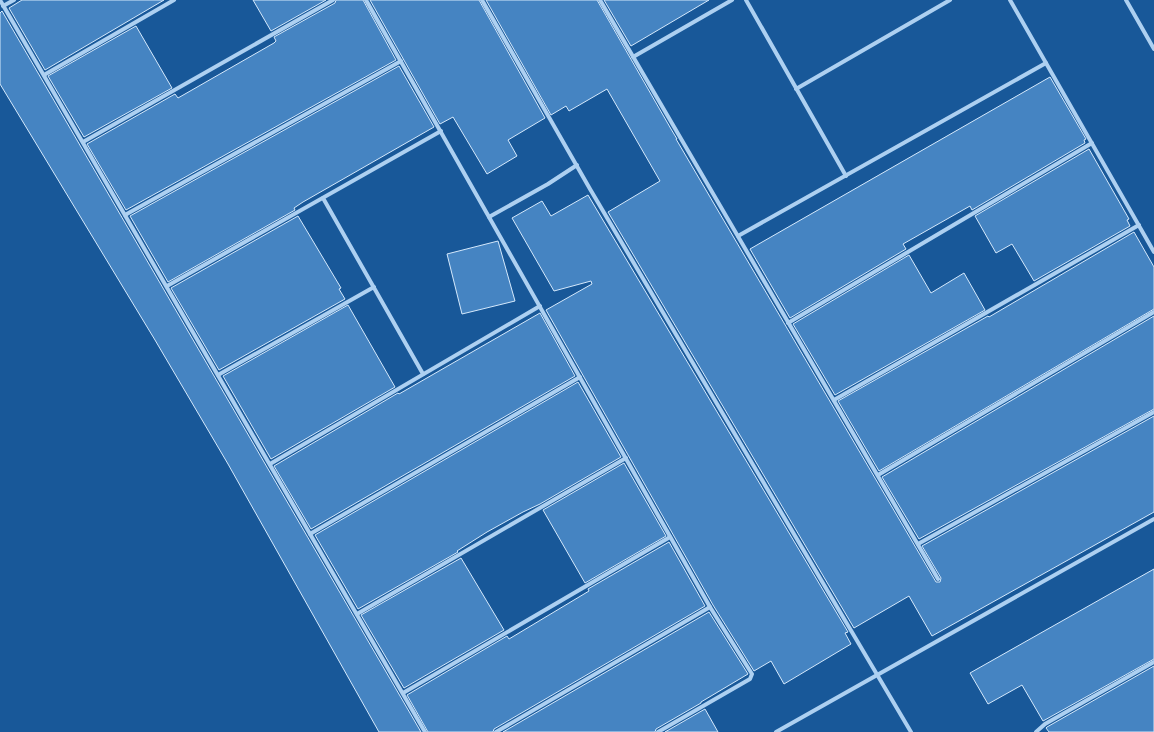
<svg xmlns="http://www.w3.org/2000/svg" width="1154" height="732" font-family="'Public Sans',sans-serif">
  <rect width="100%" height="100%" fill="#185899"/>
  <g fill="#4584c2" stroke="#d5e9fc">
    <polygon points="22,0 164,0 45,70 9,8"/>
    <polygon points="253,0 326,0 271,31"/>
    <polygon points="336,0 363,0 396,60 126,210 87,144 175,94 178,98 274,43 276,41 274,37 335,3"/>
    <polygon points="370,0 479,0 545,118 508,140 517,156 487,174 453,117 440,124"/>
    <polygon points="486,0 597,0 671,129 677,139 676,139 936,582 940,582 941,578 922,546 1154,416 1154,512 932,636 909,596 854,628 608,212 660,181 626,122 607,89 569,111 566,106 551,115"/>
    <polygon points="604,0 709,0 631,46"/>
    <polygon points="2,11 307,536 421,732 379,732 228,464 155,340 0,84 0,13"/>
    <polygon points="136,26 172,88 84,137 48,76"/>
    <polygon points="399,66 434,127 303,202 294,208 295,210 168,282 130,216"/>
    <polygon points="1050,77 1086,139 1084,140 1085,143 972,210 970,206 903,244 906,249 790,318 750,249"/>
    <polygon points="1089,149 1129,219 1127,220 1130,226 1034,281 1012,244 996,253 975,216"/>
    <polygon points="588,195 848,632 845,633 851,644 784,684 771,661 754,671 713,605 546,310 592,284 591,281 554,291 512,218 542,201 551,216"/>
    <polygon points="298,216 341,288 339,289 345,299 219,370 171,288"/>
    <polygon points="1134,232 1154,267 1154,309 879,471 838,401 988,316 989,317"/>
    <polygon points="498,241 515,301 462,314 447,254"/>
    <polygon points="909,255 931,293 964,273 985,310 835,395 793,324"/>
    <polygon points="348,305 395,387 271,459 223,376"/>
    <polygon points="540,313 575,376 311,529 274,466 398,393 399,394"/>
    <polygon points="1154,316 1154,409 919,539 882,477"/>
    <polygon points="578,382 621,457 540,504 523,512 487,532 457,551 458,552 358,609 315,535"/>
    <polygon points="624,463 666,536 585,583 543,510"/>
    <polygon points="669,542 705,606 494,729 493,732 428,732 407,695 507,636 509,639 589,591 588,589"/>
    <polygon points="461,558 504,630 404,688 361,615"/>
    <polygon points="1154,569 1154,659 1043,721 1022,685 988,704 970,673"/>
    <polygon points="709,612 748,674 701,702 701,703 656,729 655,732 503,732"/>
    <polygon points="1154,666 1154,732 1049,732 1046,728 1047,727"/>
    <polygon points="705,709 718,732 665,732"/>
  </g>
  <g fill="none" stroke-linecap="round" stroke-linejoin="round">
    <g stroke="#add0f1" stroke-width="4">
      <polyline points="0,0 425,732"/>
      <polyline points="366,0 710,607 752,674 750,679 658,732"/>
      <polyline points="482,0 590,189 911,732"/>
      <polyline points="600,0 938,579"/>
      <polyline points="746,0 846,176"/>
      <polyline points="1010,0 1154,252"/>
      <polyline points="1126,0 1154,49"/>
      <polyline points="3,6 14,0"/>
      <polyline points="633,57 732,0"/>
      <polyline points="44,75 174,0"/>
      <polyline points="796,89 950,0"/>
      <polyline points="83,142 333,0"/>
      <polyline points="323,198 423,374"/>
      <polyline points="125,215 401,61"/>
      <polyline points="489,217 548,184 577,165"/>
      <polyline points="738,236 1046,63"/>
      <polyline points="167,286 441,131"/>
      <polyline points="788,323 1092,143"/>
      <polyline points="218,375 374,287"/>
      <polyline points="834,400 1139,225"/>
      <polyline points="270,464 540,306"/>
      <polyline points="878,475 1154,312"/>
      <polyline points="310,534 580,377"/>
      <polyline points="918,544 1154,412"/>
      <polyline points="357,614 626,458"/>
      <polyline points="403,693 670,537"/>
      <polyline points="496,732 710,607"/>
      <polyline points="776,732 1154,519"/>
      <polyline points="1036,732 1045,724 1154,662"/>
    </g>
  </g>
</svg>
